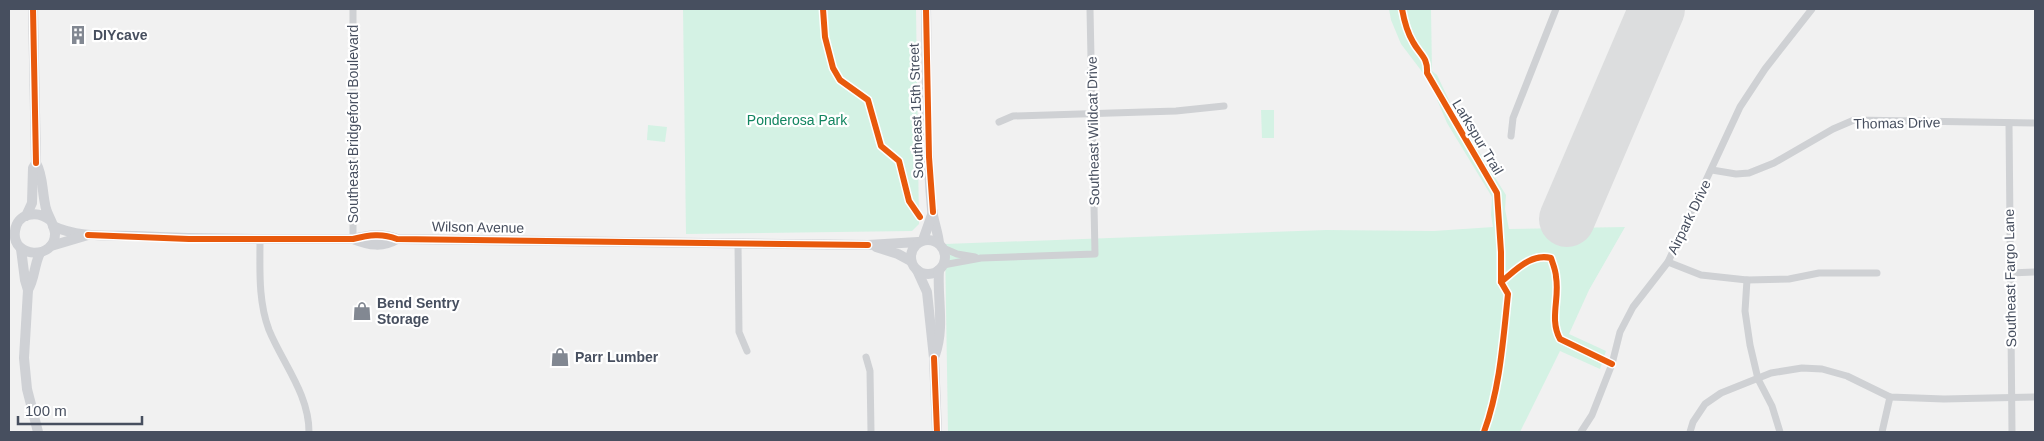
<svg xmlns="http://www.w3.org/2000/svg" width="2044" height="441" font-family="Arial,sans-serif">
  <rect width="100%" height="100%" fill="#f1f1f1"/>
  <g fill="#d4f2e4">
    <polygon points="683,9 916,9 919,224 912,231 686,234"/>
    <polygon points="1389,9 1431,9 1432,71 1437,75 1457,117 1506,195 1505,209 1509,229 1625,227 1589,290 1569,334 1606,351 1600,369 1560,351 1520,432 948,432 945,244 1326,230 1434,231 1493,227 1491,215 1492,197 1447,123 1432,88 1420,69 1401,44 1391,20"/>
    <polygon points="1261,110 1274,110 1274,138 1262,138"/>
    <polygon points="648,125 667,127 665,142 647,140"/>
  </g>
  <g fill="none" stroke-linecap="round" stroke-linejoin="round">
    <polyline stroke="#dcddde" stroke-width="56" points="1567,219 1657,9"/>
    <g stroke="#cfd1d4" stroke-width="7">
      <polyline points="353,9 353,239"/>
      <polyline points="999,122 1013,116 1176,111 1224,106"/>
      <polyline points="2009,123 2012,432"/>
      <polyline points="1511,136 1513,118 1556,9"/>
      <polyline points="1712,170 1736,174 1749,173 1774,163 1833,129 1854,120 2035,123"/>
      <path d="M260,239C260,269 258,301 269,330C283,364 309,394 309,432"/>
      <polyline points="738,244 739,332 747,351"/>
      <polyline points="943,248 957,254 975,257"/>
      <polyline points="1668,262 1701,275 1747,280 1789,279 1819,273 1877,273"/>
      <polyline points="943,265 981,258 1095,254 1090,9"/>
      <polyline points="2010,273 2035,272"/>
      <polyline points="1747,280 1745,311 1750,345 1758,379 1772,406 1780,432"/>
      <polyline points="866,357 870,371 871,432"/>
      <polyline points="1581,432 1592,415 1612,364 1620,332 1633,307 1668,262 1740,107 1765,69 1812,9"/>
      <polyline points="1690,432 1693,422 1705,404 1721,393 1771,373 1802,368 1822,369 1847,376 1890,397 1944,399 2035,397"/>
      <polyline points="1882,432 1890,397"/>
    </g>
    <g stroke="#cfd1d5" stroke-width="10">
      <path d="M926,9C927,75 926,143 932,209C933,220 938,232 939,243"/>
      <path d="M36,163C43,175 42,190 45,204C46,214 54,223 55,233C56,260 11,259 15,231C17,213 37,210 50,220"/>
      <polyline points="26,216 32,203 33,168 36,163 33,9"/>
      <path d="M53,226C78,238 108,235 136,236C208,240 281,239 353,239C369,235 382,233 397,239L868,245L918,242"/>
      <path d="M353,239C369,245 382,248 397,239"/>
      <circle cx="928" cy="257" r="17"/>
      <polyline points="923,240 933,212"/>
      <polyline points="51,246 88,235"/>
      <polyline points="876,247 898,254 911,261"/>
      <polyline points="21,249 25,280 28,290 24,358 27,389 38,432"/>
      <polyline points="917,270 927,292 934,358 937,432"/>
      <path d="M28,290C35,278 34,265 40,253"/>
      <path d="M935,355C945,327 937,298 939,270"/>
    </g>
    <g stroke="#fff" stroke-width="9">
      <g id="cycleway">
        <polyline points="33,9 36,163"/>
        <polyline points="823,9 825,37 833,68 840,80 868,100 881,146 899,161 909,201 920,217"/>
        <polyline points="926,9 929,157 933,212"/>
        <path d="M1402,9C1404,20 1407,32 1413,42C1420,55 1428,57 1427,73L1497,193L1501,252V282L1508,294C1503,341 1500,388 1484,432"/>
        <path d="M88,235L189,239H353C369,235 382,233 397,239L868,245"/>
        <path d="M1501,282C1516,270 1531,253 1551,258C1553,264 1556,271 1556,277C1560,298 1549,319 1560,339L1612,364"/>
        <polyline points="934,358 937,432"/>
      </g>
    </g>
    <use href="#cycleway" stroke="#e8590c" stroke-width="6"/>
  </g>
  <defs>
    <g id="building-bare" transform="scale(1.5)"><path d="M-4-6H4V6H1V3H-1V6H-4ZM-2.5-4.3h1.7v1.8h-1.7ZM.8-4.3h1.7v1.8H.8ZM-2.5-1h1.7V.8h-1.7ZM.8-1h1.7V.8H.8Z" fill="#828892" stroke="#fff" stroke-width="2.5" paint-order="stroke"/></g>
    <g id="shop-bare" transform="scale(1.5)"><path d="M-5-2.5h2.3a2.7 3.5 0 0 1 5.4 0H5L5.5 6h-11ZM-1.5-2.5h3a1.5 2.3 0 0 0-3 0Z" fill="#828892" stroke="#fff" stroke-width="2.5" paint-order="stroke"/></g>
  </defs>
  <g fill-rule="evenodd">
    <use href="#building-bare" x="78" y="35"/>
    <use href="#shop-bare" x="362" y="311"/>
    <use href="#shop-bare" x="560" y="357"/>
  </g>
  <g text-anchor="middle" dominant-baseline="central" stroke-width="4.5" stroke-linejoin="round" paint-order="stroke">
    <g font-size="14" font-weight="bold" fill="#474f5f" stroke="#fff" text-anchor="start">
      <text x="93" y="35">DIYcave</text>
      <text x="377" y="303">Bend Sentry<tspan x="377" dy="16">Storage</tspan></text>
      <text x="575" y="357">Parr Lumber</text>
    </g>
    <g font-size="14" fill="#474f5f" stroke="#fff">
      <text transform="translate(916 111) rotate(-92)">Southeast 15th Street</text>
      <text transform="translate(1897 123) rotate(-1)">Thomas Drive</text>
      <text transform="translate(353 124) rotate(-90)">Southeast Bridgeford Boulevard</text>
      <text transform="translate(1093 131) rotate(-91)">Southeast Wildcat Drive</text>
      <text transform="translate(1478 137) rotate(59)">Larkspur Trail</text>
      <text transform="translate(1689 217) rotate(-64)">Airpark Drive</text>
      <text transform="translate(478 227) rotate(1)">Wilson Avenue</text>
      <text transform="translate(2010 278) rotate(-91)">Southeast Fargo Lane</text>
    </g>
    <g font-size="14" fill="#128560" stroke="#fff">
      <text x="797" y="120">Ponderosa Park</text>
    </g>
  </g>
  <rect width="2044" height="441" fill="none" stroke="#474f5f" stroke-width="20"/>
  <path d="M18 416v8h124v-8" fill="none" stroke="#474f5f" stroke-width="2.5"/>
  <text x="25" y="416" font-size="15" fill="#474f5f" stroke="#ffffff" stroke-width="4" paint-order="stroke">100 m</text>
</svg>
